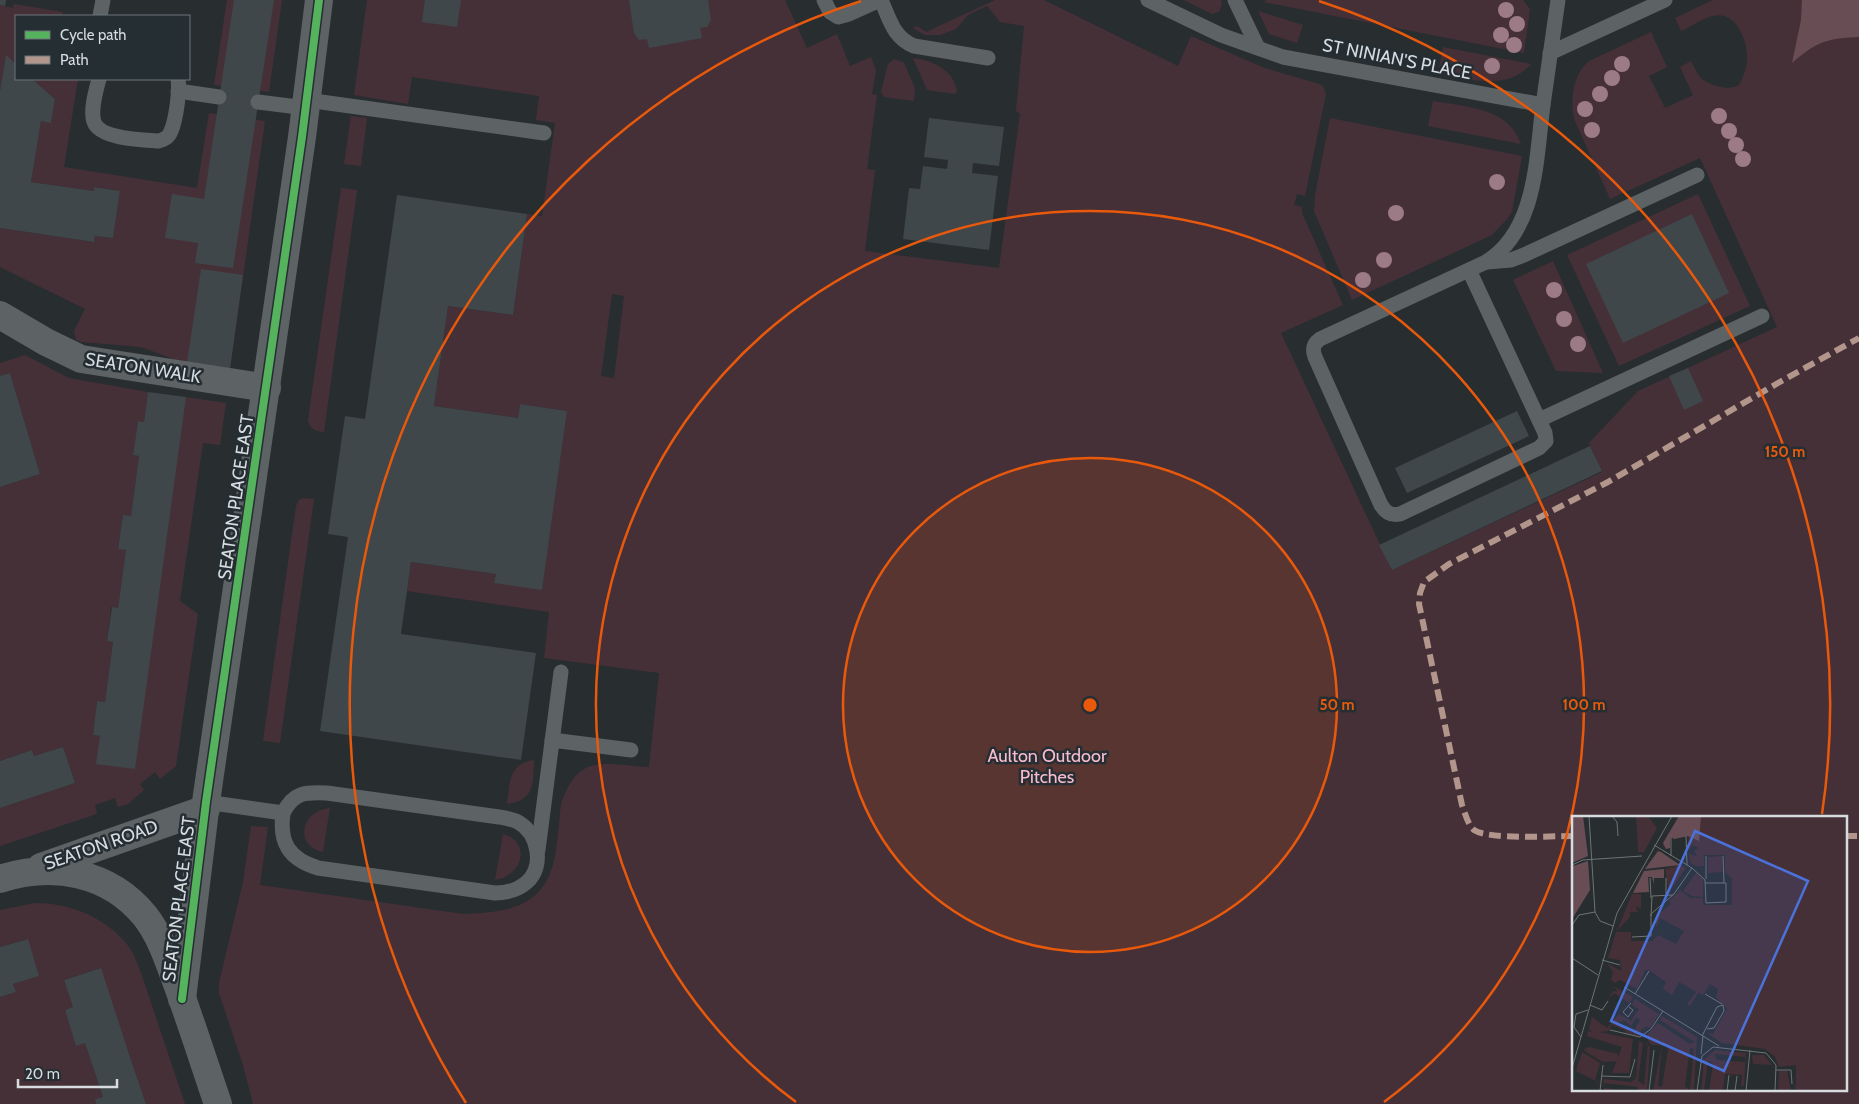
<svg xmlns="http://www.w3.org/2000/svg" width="1859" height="1104" font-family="Cabin,sans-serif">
  <rect width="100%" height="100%" fill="#282d30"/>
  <g fill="#463037" fill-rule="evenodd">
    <polygon points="227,0 282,0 269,92 214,85"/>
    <path d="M367,0H785L807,48L837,34L850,66L871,57L876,70L872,94L877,95L867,169L875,170L865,251L999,268L1020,114L1016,111L1024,26L1000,22L987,6L968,15L956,29L940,35H925L913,28L917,26L926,32L995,0H1044L1178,66L1191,36L1262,67L1319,84L1323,86L1326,94L1305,196L1297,194L1294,205L1302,207V213L1343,305L1281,333L1392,570L1602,472L1589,443L1638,391L1777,327L1700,158L1610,199L1574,119C1570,99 1573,74 1589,61L1651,32L1667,67L1649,76L1665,108L1693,95L1680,67L1691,61C1694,67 1697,74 1702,79C1711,86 1731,92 1740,84C1743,77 1746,69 1747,62C1749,42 1736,10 1713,16C1702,18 1691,27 1681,31L1675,18L1713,0H1859V1104H253L243,1065L219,993V983L243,882L251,826L268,827L260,885L463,914C474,913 486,913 498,911C560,901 555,854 561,804C579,750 607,766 649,767L659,673L544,658L549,612L407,591L411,562L496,574L494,582L542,589L567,411L520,404L518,418L434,406L448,306L513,315L527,214L542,216L555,123L536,120L539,96L412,77L408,104L354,95ZM612,294L624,296L614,378L601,376ZM1573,818H1845V1090H1573Z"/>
    <polygon points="1184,0 1221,0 1222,3 1219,12 1212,14"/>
    <polygon points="1267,0 1523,0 1530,9 1524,53 1263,2"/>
    <polygon points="14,4 63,12 62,16 16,16 16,64 6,56 0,91 0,5 13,8"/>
    <polygon points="1258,11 1303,25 1297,43 1269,34"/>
    <path d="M1443,47L1531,64C1507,92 1469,79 1438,73Z"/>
    <path d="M913,58C933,61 953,69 957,91L955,94L927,90Z"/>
    <polygon points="894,59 903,62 905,65 915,88 914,101 884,97 881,92 888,64"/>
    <polygon points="32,79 78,79 64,167 197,188 209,113 265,121 230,369 181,362 144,348 131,346 81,342 76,340 74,331 85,309 0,267 0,228 94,242 95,236 113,238 120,191 95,187 94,191 31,182 41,121 51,122 55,99"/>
    <path d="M1433,101C1466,107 1508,107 1521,144L1428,126Z"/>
    <polygon points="351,116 367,118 361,166 344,164"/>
    <polygon points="1330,118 1522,156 1512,212 1507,219 1492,235 1352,300 1314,211 1315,195"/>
    <path d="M341,188L357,190L324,432C314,431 310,429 308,420Z"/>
    <polygon points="1698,194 1750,306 1619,366 1567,255"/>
    <polygon points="1553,261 1603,373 1556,371 1513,280"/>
    <polygon points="25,355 69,378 148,392 144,422 138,421 133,455 139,456 131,516 123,515 118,548 126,550 118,608 111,607 107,641 113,642 105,702 97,701 93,735 100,736 186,397 226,403 220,445 203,443 180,601 198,614 176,766 160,779 155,772 140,784 144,790 128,804 118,807 115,798 95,805 97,814 0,846 0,808 75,783 63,747 34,756 32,750 0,761 0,487 40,474 10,373 0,376 0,363"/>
    <polygon points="303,498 314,499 280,743 263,741 296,506 299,500"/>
    <path d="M534,760C533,784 535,800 507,804C510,783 508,764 534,760Z"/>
    <path d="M330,808L323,852C294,846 300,811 330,808Z"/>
    <path d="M503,834C530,841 525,875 495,880Z"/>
    <path d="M35,903C68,903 103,916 125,942C133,951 137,962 141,973L185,1104H146L100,968L64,980L73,1007L65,1010L76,1045L85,1043L103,1097L95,1099L96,1104H0V997L16,992L13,984L39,976L27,939L0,947V910Z"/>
  </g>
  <path fill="#694d55" d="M1802,0H1859V37C1827,38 1816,42 1792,63L1801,20Z"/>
  <g fill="#3f474a">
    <polygon points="0,0 6,0 5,6 0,5"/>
    <polygon points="234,0 274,0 233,268 195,263 198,243 165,238 172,194 204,199"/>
    <polygon points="425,0 461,0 457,27 422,22"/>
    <polygon points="629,0 708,0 711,20 707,27 700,28 702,38 649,48 647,39 639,40 634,33"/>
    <polygon points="6,55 16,64 16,79 32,79 55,99 51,123 41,121 31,182 94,191 94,187 120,191 113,238 95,236 94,242 0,228 0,91"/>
    <polygon points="929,118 1004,127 999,166 973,163 972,173 998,176 989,250 903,239 909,188 920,189 923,166 947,169 948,160 924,157"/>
    <polygon points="397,195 527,214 513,315 448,306 434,406 518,418 520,404 567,411 542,590 494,583 496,574 411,562 401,634 536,653 521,760 320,731 348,537 328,534 345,416 365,419"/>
    <polygon points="1692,214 1729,293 1623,343 1586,264"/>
    <polygon points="201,269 243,275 230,369 187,363"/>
    <polygon points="1688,368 1703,401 1684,410 1669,376"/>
    <polygon points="10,373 40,474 0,487 0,376"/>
    <polygon points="148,392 186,397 135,769 96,764 100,736 93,735 97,701 105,702 113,642 107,641 112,607 118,608 126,550 118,549 123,515 131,516 139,456 133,455 138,421 144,422"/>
    <polygon points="1517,411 1529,436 1407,493 1395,468"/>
    <polygon points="1590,446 1602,471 1392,570 1379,545"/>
    <polygon points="63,747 75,783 0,808 0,761 32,750 34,756"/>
    <polygon points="28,939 39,976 13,984 16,992 0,997 0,947"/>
    <polygon points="101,968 130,1057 146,1104 96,1104 95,1099 103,1097 85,1043 76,1046 65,1010 73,1007 64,980"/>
  </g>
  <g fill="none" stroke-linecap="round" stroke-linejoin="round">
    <g stroke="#5d6264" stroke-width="15">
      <polyline points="824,0 830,12 838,17 849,14 880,0"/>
      <path d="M881,0C890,20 893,37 914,46L988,58"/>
      <polyline points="1148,0 1221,35 1283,57 1543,105 1558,0"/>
      <polyline points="1235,0 1258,48"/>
      <polyline points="100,16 103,0"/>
      <polyline points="1550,53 1665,0"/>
      <path d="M99,79C96,90 90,110 94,122C100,139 143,140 159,141C165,139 169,137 171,131C176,120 180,90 178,79"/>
      <polyline points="178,91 219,97"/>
      <polyline points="307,100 544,133"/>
      <polyline points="258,102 306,108"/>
      <polyline points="1487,262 1511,260 1524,255 1697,175"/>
      <path d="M1469,270L1545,433L1546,441L1539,448L1400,514C1391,516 1386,513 1381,505L1315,357C1312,349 1313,344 1320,339L1486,262C1537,231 1536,158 1543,105"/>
      <polyline points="1539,420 1762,316"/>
      <polyline points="552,740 631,750"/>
      <path d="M206,802L283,813C294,792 305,792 327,793L499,817C505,818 512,819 518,822C538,833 545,866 527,882C518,890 507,893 495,893L318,868C289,859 279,843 283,813"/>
      <polyline points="538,850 561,672"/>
    </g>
    <g stroke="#5d6264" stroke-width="28">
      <polyline points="0,315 46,342 81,359 267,388"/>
      <polyline points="41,867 206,809"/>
      <path d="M0,879C53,862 109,872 145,916C160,935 168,959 176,981C191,1022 204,1063 218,1104"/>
      <polyline points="182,999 206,802 302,137 319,0"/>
    </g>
    <g stroke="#b2968c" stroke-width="6" stroke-dasharray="12 6" stroke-linecap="butt">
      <path d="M1573,836C1553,836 1489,840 1474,830C1468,825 1465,813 1462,805L1419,604L1420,593L1424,582L1449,564L1608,482L1778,383L1859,338"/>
      <polyline points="1845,836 1859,836"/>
    </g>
    <g stroke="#252e33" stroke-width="11">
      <polyline id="cycleway" points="182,999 206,802 302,137 319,0"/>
    </g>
    <use href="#cycleway" stroke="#56b35d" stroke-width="8"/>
  </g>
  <g fill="#9c7b86">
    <circle cx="1506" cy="10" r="8"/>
    <circle cx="1517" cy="24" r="8"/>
    <circle cx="1501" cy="35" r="8"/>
    <circle cx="1514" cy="45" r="8"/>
    <circle cx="1622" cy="64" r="8"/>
    <circle cx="1492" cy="66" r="8"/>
    <circle cx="1612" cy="78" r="8"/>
    <circle cx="1600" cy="94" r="8"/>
    <circle cx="1585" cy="109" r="8"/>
    <circle cx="1719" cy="116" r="8"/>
    <circle cx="1592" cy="130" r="8"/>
    <circle cx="1729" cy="131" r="8"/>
    <circle cx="1736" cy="145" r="8"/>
    <circle cx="1743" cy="159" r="8"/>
    <circle cx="1497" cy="182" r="8"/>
    <circle cx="1396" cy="213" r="8"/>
    <circle cx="1384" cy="260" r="8"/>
    <circle cx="1363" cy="280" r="8"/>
    <circle cx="1554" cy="290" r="8"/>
    <circle cx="1564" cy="319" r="8"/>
    <circle cx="1578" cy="344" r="8"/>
  </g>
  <circle cx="1090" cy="705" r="247" fill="#e8590c" fill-opacity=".12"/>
  <g fill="none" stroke="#e8590c" stroke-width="2.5">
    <circle cx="1090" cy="705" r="247"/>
    <path d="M796 1102A494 494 0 1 1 1384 1102"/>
    <path d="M466 1103A740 740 0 0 1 861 1M1319 1A740 740 0 0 1 1822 814"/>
  </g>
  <g text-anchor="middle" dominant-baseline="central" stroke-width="5" stroke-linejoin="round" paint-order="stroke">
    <g font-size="18" fill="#d6dcdf" stroke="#252e33">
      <text transform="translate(1397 59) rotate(11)">ST NINIAN'S PLACE</text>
      <text transform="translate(143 368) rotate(9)">SEATON WALK</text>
      <text transform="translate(236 497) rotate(-82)">SEATON PLACE EAST</text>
      <text transform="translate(101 845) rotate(-19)">SEATON ROAD</text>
      <text transform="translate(179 899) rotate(-83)">SEATON PLACE EAST</text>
    </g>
    <g font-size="18" fill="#fabbcd" stroke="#252e33">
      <text x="1047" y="756">Aulton Outdoor<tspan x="1047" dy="21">Pitches</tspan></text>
    </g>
  </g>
  <g transform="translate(1572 816)">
    <rect width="275" height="275" fill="#282d30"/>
    <path d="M64,0H76L85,12L72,36H66ZM107,0H275V275H225L222,269H224V249L207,251L203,241L193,233L150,227L135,217L141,218L155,193L144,181L146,173L138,168L131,179L126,177L118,190L115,188L124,176L107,166L100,179L91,173L94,166L77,154H73L65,173L48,164L43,167L39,164L41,156L35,147L49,155L48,144L36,142L44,116H59V125H80L86,119L104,128L112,115L88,102L84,112V100L99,88L97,85L108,74L118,82H131V89H160V63L153,56V39H132V50H123L118,46L117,38L125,40L122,35L127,32L120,29L117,35L116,20L102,23L98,20L96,33L91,30ZM150,40V56L136,57V41ZM109,49L114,52L97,76L93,53ZM124,57L131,63V81L120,80L111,75ZM60,78H69V93L64,90L66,96H58V101L45,115ZM43,171L61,181L57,187L42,177L36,183L41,175L45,176ZM63,183L87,198L78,212L74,210L66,217L67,220L53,217V214L39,209L37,215L27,216L61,223L57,257H40L50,231L15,220L16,215L21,216L17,213L20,201L35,212L47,198L59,205L67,193L60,189ZM64,201L68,204L61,217L46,207L52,204L59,210ZM90,200L125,221L122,275H81L90,229H79L76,224V218L86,207L118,228L123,226L88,204ZM90,230H95L96,234L90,271L86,270ZM118,232L122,233L118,274L113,270ZM67,225L78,230L75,275H66V271L33,267L32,272L58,275H32V263L59,266L64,262ZM71,227L76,228L72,269L66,265ZM17,231L46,238L45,245L31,246L11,234ZM143,234L174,237L172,270H169L170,259L153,258L151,275H137L141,248L136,244L132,275H129L132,244ZM142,238L173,241V246L145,244ZM10,236L28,247L23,264L27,266L26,274V266L4,255ZM180,239H192L200,249L181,248ZM207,255H215L219,274L206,275Z" fill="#463037" fill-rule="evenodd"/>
    <path d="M0,0H11L16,40L0,47ZM107,0H129L127,25L116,20L102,23L98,20V32L94,33L91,27ZM86,35L89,36L108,49L73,53ZM16,45L18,74L0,103L1,50ZM92,53V62H82V68L80,61H76L77,76L61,77L72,55Z" fill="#694d55"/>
    <path fill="none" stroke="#6e7376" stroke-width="1" d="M17,0L23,96L28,105L41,110M40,0L45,6L46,20M99,20V40M114,20L115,49M151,40L152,67M0,49L11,44L70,40M120,52L133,64L134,87L154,86V67H133M78,62L79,82M94,62V79M134,63V40M79,100L80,80L101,79M0,109L7,99L23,96M60,121L79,120V98L102,78L120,52L82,29M0,142L26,159M30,144L48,149M52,171L147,230M63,178L77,155M133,178L150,188M18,189L30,194L36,185M57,191L61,194L56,201L51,196L59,187M38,214L68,221L79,213L91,195M130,220L145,191L151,189L152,195L142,212L135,213M9,221L2,211L4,198L16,194M129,238L131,220M0,252L45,97L100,0M204,254H219L220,268M29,260L58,261L63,243M28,275L31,249M77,275L82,234M125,275L130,240L141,231L194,237L204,249L203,275M155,275L157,259M163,275L165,260M174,275L178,234"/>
    <path fill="#4b72da" fill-opacity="0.15" stroke="#4b72da" stroke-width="2.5" d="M123,15L236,65L152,255L39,205Z"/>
    <rect width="275" height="275" fill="none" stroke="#d6dcdf" stroke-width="2.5"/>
  </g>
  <circle cx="1090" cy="705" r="8" fill="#e8590c" stroke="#252e33" stroke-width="2.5"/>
  <g font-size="15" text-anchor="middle" font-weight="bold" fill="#e8590c" stroke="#252e33" stroke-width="5" stroke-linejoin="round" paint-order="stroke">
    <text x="1785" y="457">150 m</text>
    <text x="1337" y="710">50 m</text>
    <text x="1584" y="710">100 m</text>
  </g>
  <rect x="15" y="15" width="175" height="65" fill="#252e33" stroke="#6c7478"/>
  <rect x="25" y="31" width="25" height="8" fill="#56b35d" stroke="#6c7478"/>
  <text x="60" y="40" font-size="15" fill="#d6dcdf">Cycle path</text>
  <rect x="25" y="56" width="25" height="8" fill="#b2968c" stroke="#6c7478"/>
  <text x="60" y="65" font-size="15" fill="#d6dcdf">Path</text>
  <path d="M18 1079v8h99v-8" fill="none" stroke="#d6dcdf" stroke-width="2.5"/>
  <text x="25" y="1079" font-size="15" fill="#d6dcdf" stroke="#252e33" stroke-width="4" paint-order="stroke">20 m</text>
</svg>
